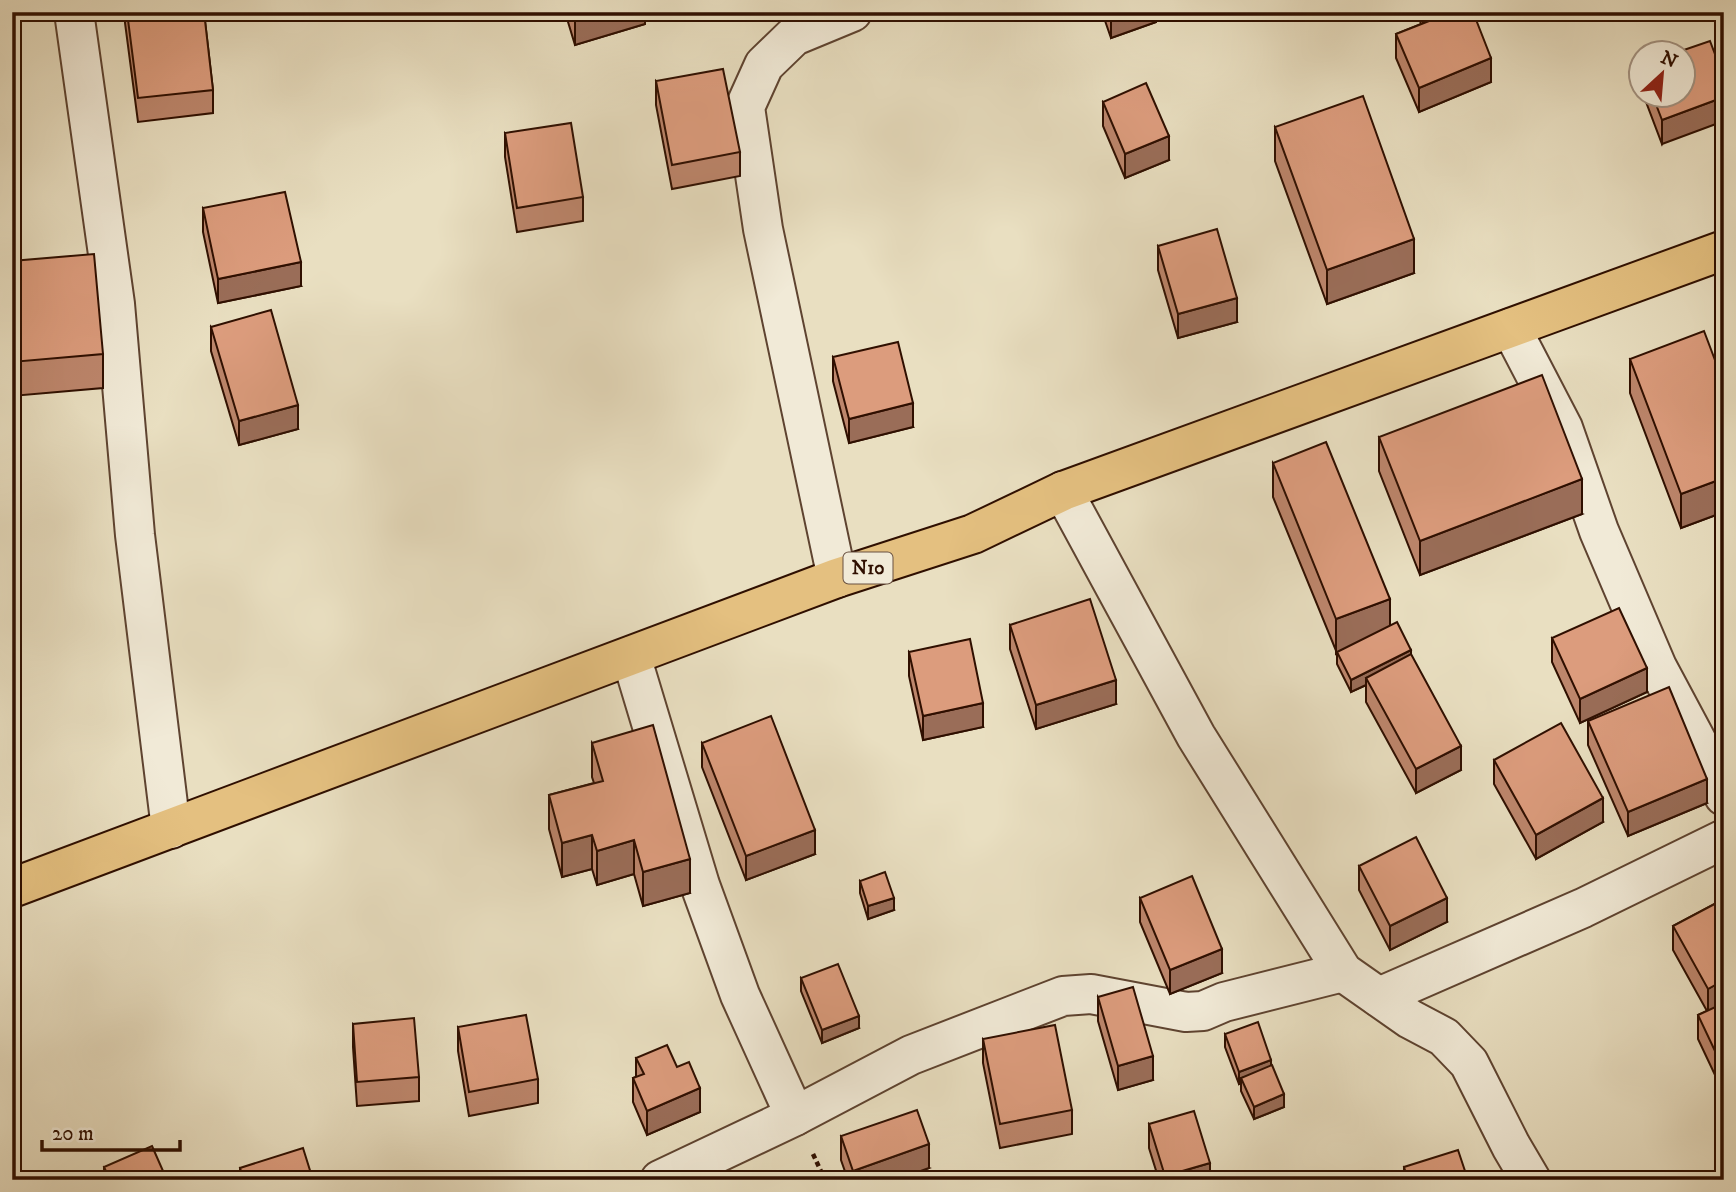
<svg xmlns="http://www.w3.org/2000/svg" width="1736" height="1192" font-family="'IM FELL DW Pica',serif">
  <rect width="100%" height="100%" fill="#e9dfc1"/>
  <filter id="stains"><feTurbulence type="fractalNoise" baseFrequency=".00286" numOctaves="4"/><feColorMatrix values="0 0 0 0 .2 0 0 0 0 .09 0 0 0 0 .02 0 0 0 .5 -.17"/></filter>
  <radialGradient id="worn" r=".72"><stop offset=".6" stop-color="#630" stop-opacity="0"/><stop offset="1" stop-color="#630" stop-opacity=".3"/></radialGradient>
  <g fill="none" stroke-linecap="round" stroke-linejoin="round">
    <g stroke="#5e4330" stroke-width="42">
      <g id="minor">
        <polyline points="74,12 115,304 135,535 171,829"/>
        <polyline points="1511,328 1563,428 1599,531 1657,667 1704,755 1724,796"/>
        <polyline points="1063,491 1196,736 1343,972 1410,1019 1444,1037 1469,1063 1511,1146 1531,1180"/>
        <polyline points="837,578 763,229 745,107 764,65 794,36 852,12"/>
        <polyline points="631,656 700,885 740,995 795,1116"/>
        <polyline points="1379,997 1583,908 1724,839"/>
        <polyline points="660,1180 795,1116 911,1055 1063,996 1091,994 1186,1012 1203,1011 1224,1002 1343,972"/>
      </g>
    </g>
    <g stroke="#2f0f00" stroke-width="42">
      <polyline id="major" points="12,888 837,578 973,534 1063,491 1724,250"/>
    </g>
    <polyline stroke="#2f0f00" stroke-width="4.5" stroke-dasharray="5 3.5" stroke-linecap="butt" points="813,1154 825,1180"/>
    <use href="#minor" stroke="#f1ead7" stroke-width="38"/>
    <use href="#major" stroke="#e4c080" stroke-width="38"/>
  </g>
  <g fill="#bd866c" stroke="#2f0f00" stroke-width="2">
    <polygon points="125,12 204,12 213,90 213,113 138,122 125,23"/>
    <polygon points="565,12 645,12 645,24 575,45"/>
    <polygon points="1102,12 1156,12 1156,22 1111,38"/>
    <polygon points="1417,12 1473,12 1491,82 1419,112 1396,58 1396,34 1421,24"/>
    <polygon points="656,81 740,152 740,176 672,189 656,105"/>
    <polygon points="1643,94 1684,94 1662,144"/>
    <polygon points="1103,102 1169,160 1125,178 1103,126"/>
    <polygon points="1275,127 1414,273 1327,304 1275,161"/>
    <polygon points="505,133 583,197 583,221 517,232 505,157"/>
    <polygon points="203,208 301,286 218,303 203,232"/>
    <polygon points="1158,246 1237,322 1178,338 1158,270"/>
    <polygon points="12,261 103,354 103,388 12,396"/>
    <polygon points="211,327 298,429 239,445 211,351"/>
    <polygon points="833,357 913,427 849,443 833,381"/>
    <polygon points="1630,359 1724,384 1724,512 1681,528 1630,393"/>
    <polygon points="1379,437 1582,514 1420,575 1379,471"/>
    <polygon points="1273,463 1411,655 1461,770 1416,793 1366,702 1366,685 1351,692 1337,664 1337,653 1273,497"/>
    <polygon points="1010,625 1116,704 1036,729 1010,649"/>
    <polygon points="1552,638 1647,692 1580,723 1552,662"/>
    <polygon points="909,652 983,727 923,740 909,676"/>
    <polygon points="1588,721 1707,803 1628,836 1588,745"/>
    <polygon points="592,743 690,893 643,906 634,874 597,885 592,869 562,877 549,829 549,795 594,783 592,777"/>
    <polygon points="702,743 815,854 746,880 702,767"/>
    <polygon points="1494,760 1603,822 1536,859 1494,784"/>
    <polygon points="1359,866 1447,922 1390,950 1359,890"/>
    <polygon points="860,881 894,910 868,919 860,893"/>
    <polygon points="1140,898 1222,973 1170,994 1140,922"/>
    <polygon points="1724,899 1724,1094 1698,1039 1698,1015 1707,1011 1673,950 1673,926"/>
    <polygon points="801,978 859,1028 822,1043 801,991"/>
    <polygon points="1098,997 1153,1080 1118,1090 1098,1021"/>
    <polygon points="353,1024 419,1077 419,1101 357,1106 353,1047"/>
    <polygon points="458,1027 538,1079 538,1103 469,1116 458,1051"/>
    <polygon points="1225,1034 1271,1065 1284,1107 1254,1119 1241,1091 1241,1083 1239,1084 1225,1047"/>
    <polygon points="983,1039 1072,1110 1072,1134 1000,1148 983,1063"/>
    <polygon points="636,1058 677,1067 700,1112 647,1135 633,1102 633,1078 636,1077"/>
    <polygon points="1149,1124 1210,1180 1159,1180 1149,1148"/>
    <polygon points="841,1136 929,1168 896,1180 848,1180 841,1160"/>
    <polygon points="104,1167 167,1180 104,1180"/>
    <polygon points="1404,1167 1468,1180 1404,1180"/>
    <polygon points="240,1168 313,1180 240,1180"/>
  </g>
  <g fill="#9a6d58" stroke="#2f0f00" stroke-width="2">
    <polygon points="605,12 645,12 645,24 575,45 575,21"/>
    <polygon points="1115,12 1156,12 1156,22 1111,38 1111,14"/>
    <polygon points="1433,12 1463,12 1423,29 1423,16"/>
    <polygon points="1491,58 1491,82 1419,112 1419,88"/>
    <polygon points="1724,97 1724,121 1662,144 1662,120"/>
    <polygon points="1169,136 1169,160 1125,178 1125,154"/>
    <polygon points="1414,239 1414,273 1327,304 1327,270"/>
    <polygon points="301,262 301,286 218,303 218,279"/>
    <polygon points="1237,298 1237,322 1178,338 1178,314"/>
    <polygon points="913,403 913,427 849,443 849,419"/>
    <polygon points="298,405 298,429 239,445 239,421"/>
    <polygon points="1724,478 1724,512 1681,528 1681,494"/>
    <polygon points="1582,479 1582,514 1420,575 1420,541"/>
    <polygon points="1390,599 1390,633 1336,654 1336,619"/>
    <polygon points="1411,650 1411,663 1366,678 1366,685 1351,692 1351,680"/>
    <polygon points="1647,668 1647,692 1580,723 1580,699"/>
    <polygon points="1116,680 1116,704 1036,729 1036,705"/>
    <polygon points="983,703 983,727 923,740 923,716"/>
    <polygon points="1461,746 1461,770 1416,793 1416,769"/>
    <polygon points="1707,779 1707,803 1628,836 1628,812"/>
    <polygon points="1603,798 1603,822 1536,859 1536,835"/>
    <polygon points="815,830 815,854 746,880 746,856"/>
    <polygon points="592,835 592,869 562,877 562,843"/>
    <polygon points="634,840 634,874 597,885 597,851"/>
    <polygon points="690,859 690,893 643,906 643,872"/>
    <polygon points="894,898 894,910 868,919 868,906"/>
    <polygon points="1447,898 1447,922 1390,950 1390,926"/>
    <polygon points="1222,949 1222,973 1170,994 1170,970"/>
    <polygon points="1724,980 1724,1004 1708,1013 1708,989"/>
    <polygon points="859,1016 859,1028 822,1043 822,1030"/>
    <polygon points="1153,1056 1153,1080 1118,1090 1118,1066"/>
    <polygon points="1271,1060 1271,1072 1241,1078 1241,1083 1239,1084 1239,1072"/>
    <polygon points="700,1088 700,1112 647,1135 647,1111"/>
    <polygon points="1284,1094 1284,1107 1254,1119 1254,1107"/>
    <polygon points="929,1144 929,1168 896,1180 853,1180 853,1171"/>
    <polygon points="1210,1163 1210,1180 1165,1180 1165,1176"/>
  </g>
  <g fill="#dc9c7d" stroke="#2f0f00" stroke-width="2">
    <polygon points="127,12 204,12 213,90 138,98"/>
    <polygon points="572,12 605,12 575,21"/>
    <polygon points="1422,12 1433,12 1423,16"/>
    <polygon points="1452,12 1473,12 1491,58 1419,88 1396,34"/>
    <polygon points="1710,41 1724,78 1724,97 1662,120 1652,94 1684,94 1684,52 1678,52"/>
    <polygon points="723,69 740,152 672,165 656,81"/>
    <polygon points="1146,83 1169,136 1125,154 1103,102"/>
    <polygon points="1363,96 1414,239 1327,270 1275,127"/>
    <polygon points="571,123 583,197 517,208 505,133"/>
    <polygon points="285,192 301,262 218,279 203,208"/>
    <polygon points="1217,229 1237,298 1178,314 1158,246"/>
    <polygon points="94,254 103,354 12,362 12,261"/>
    <polygon points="271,310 298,405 239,421 211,327"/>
    <polygon points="1704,331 1724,384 1724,478 1681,494 1630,359"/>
    <polygon points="898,342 913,403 849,419 833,357"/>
    <polygon points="1542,375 1582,479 1420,541 1379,437"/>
    <polygon points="1326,442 1390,599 1336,619 1273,463"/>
    <polygon points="1090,599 1116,680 1036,705 1010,625"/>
    <polygon points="1619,608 1647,668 1580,699 1552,638"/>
    <polygon points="1397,622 1411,650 1351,680 1337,652"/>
    <polygon points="970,639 983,703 923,716 909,652"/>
    <polygon points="1411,654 1461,746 1416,769 1366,678"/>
    <polygon points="1669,687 1707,779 1628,812 1588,721"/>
    <polygon points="771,716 815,830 746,856 702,743"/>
    <polygon points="1561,723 1603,798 1536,835 1494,760"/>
    <polygon points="653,725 690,859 643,872 634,840 597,851 592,835 562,843 549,795 603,781 592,743"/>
    <polygon points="1416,837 1447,898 1390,926 1359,866"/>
    <polygon points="885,872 894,898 868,906 860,881"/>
    <polygon points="1192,876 1222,949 1170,970 1140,898"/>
    <polygon points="1724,899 1724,980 1708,989 1673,926"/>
    <polygon points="838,964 859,1016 822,1030 801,978"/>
    <polygon points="1133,987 1153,1056 1118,1066 1098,997"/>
    <polygon points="1724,1003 1724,1070 1698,1015"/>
    <polygon points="526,1015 538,1079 469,1092 458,1027"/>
    <polygon points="414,1018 419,1077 357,1082 353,1024"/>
    <polygon points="1258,1022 1271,1060 1239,1072 1225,1034"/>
    <polygon points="1055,1025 1072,1110 1000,1124 983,1039"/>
    <polygon points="667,1045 677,1067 689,1062 700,1088 647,1111 633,1078 644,1074 636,1058"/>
    <polygon points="1272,1065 1284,1094 1254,1107 1241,1078"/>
    <polygon points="917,1110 929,1144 853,1171 841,1136"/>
    <polygon points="1194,1111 1210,1163 1165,1176 1149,1124"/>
    <polygon points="152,1146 167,1180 110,1180 104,1167"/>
    <polygon points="303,1148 313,1180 244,1180 240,1168"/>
    <polygon points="1458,1150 1468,1180 1408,1180 1404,1167"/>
    <polygon points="968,1175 969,1180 955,1180"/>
  </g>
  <g text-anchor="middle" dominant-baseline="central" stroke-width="5" stroke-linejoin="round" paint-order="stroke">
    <rect fill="#f1ead7" stroke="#695140" stroke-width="2" x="843.5" y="552.5" width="49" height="31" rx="5"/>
    <g font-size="19" font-weight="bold" fill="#2f0f00">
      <text x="868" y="568">N10</text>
    </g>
  </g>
  <rect width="1736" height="1192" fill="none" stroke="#e9dfc1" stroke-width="42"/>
  <rect x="14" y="14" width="1708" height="1164" fill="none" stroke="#2f0f00" stroke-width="3.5"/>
  <rect x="21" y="21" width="1694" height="1150" fill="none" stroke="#2f0f00" stroke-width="2"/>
  <g transform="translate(1662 74) rotate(26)"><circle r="33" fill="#f1ead7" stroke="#a39281" stroke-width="2"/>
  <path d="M0-5L12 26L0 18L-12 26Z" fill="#8f2418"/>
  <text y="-10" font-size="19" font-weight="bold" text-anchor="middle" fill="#2f0f00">N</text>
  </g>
  <path d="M42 1140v10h138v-10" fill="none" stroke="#2f0f00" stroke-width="3.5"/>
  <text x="52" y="1140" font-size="21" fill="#2f0f00" stroke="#f1ead7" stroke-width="5" paint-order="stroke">20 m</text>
  <rect width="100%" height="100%" filter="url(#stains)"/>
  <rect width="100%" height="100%" fill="url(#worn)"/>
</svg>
